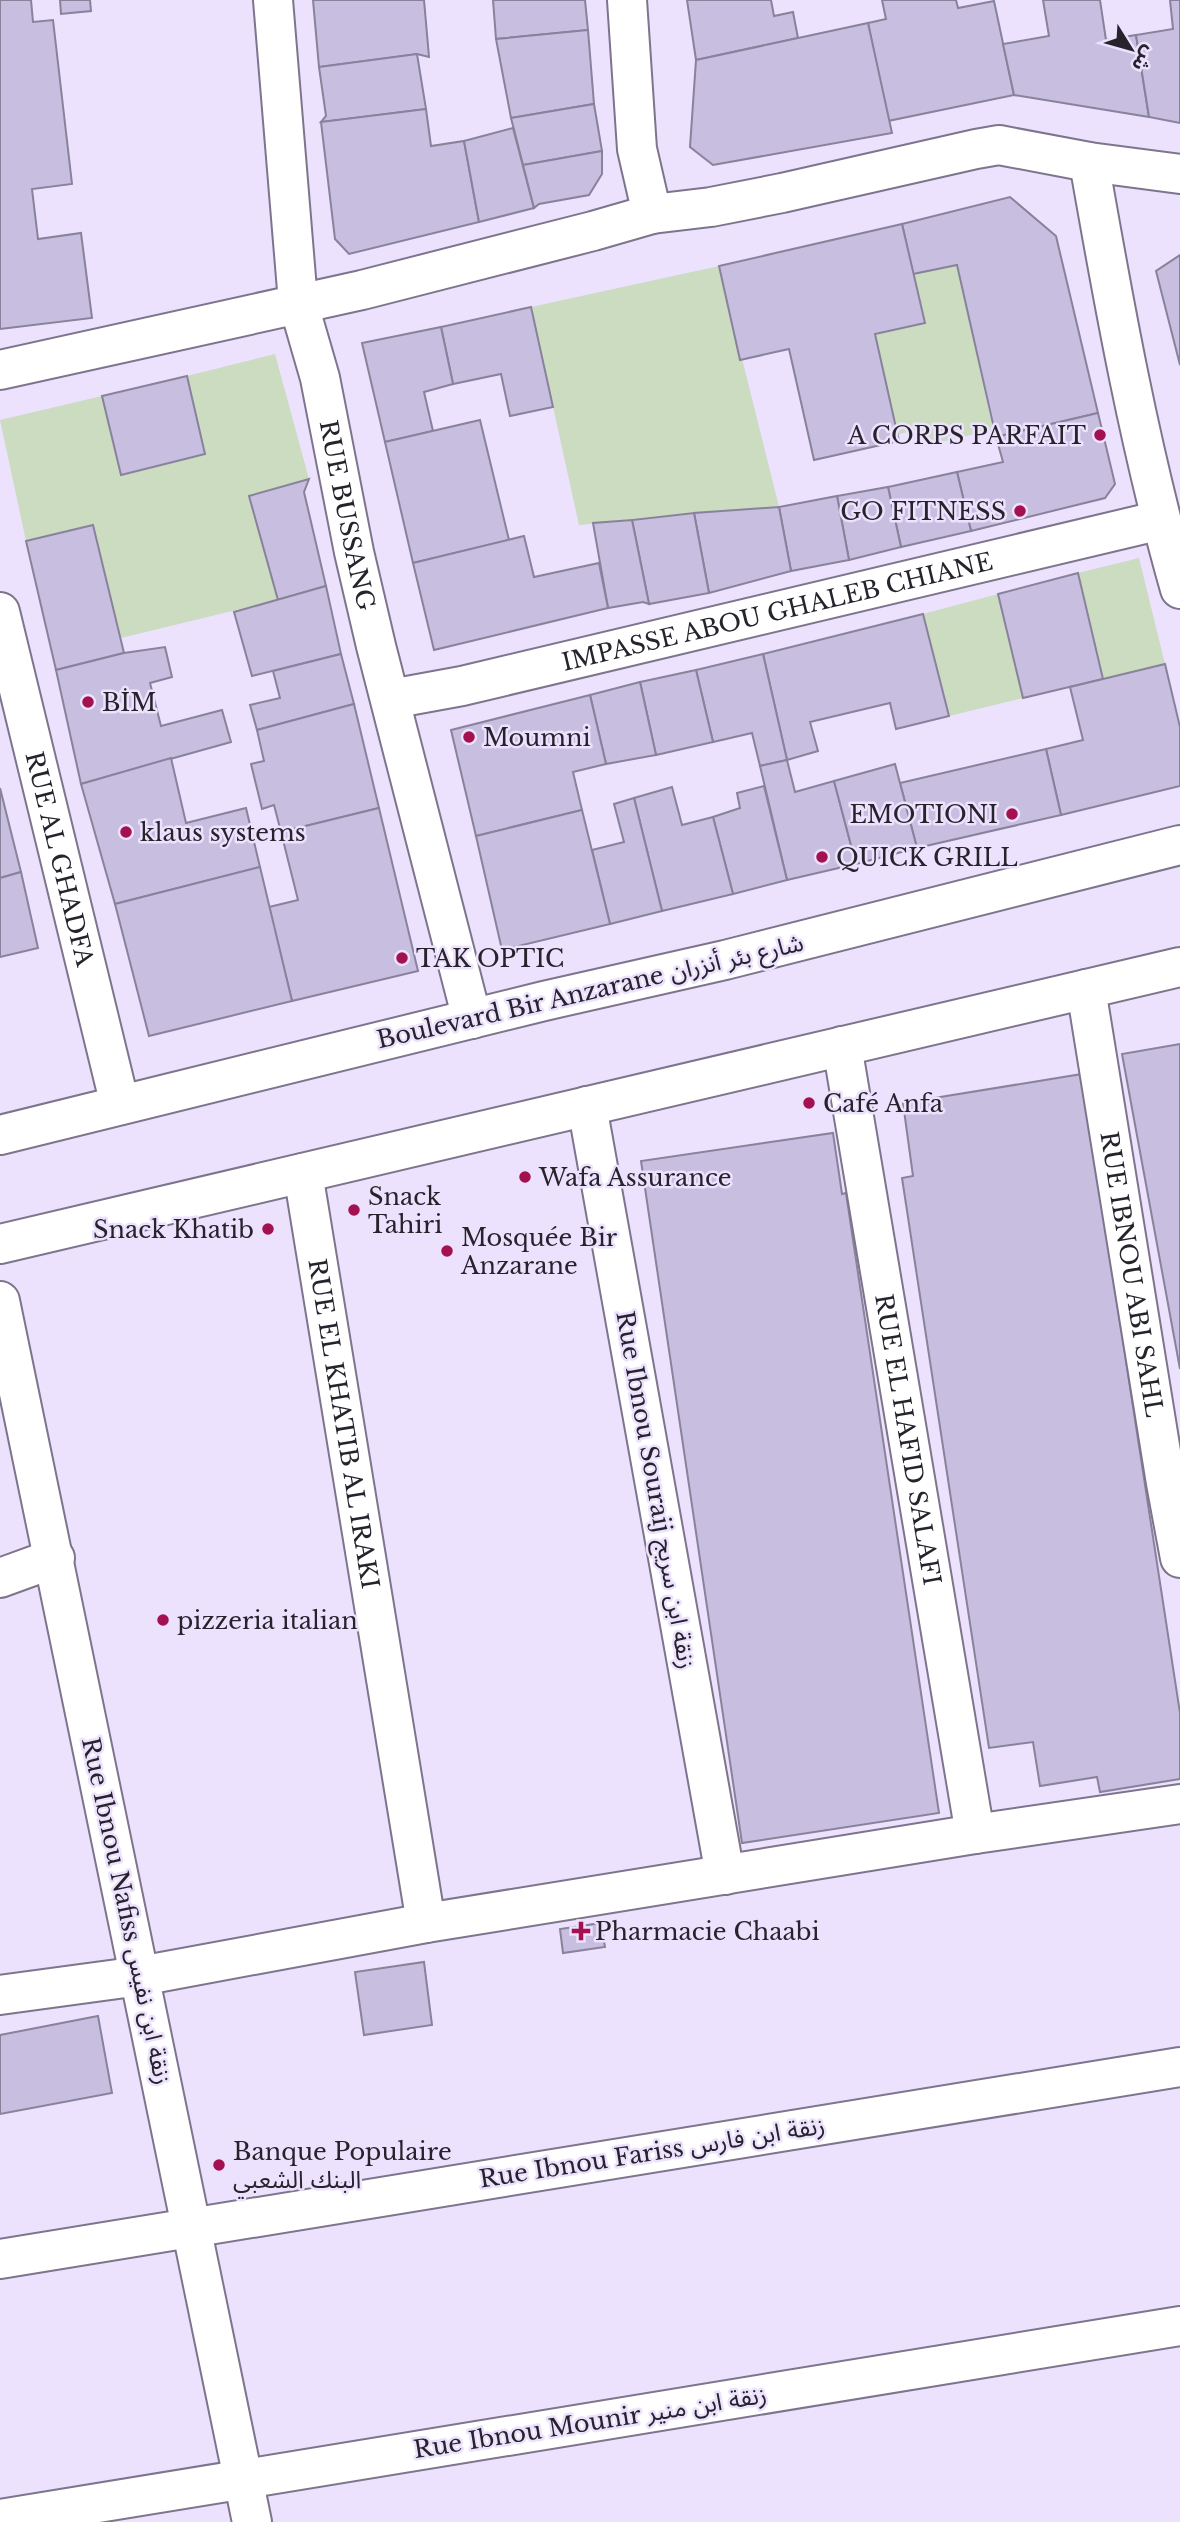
<svg xmlns="http://www.w3.org/2000/svg" width="1180" height="2522" font-family="'Libre Baskerville','Noto Sans Arabic',serif">
  <rect width="100%" height="100%" fill="#ece2fd"/>
  <g fill="#cbdcc1">
    <polygon points="957,265 993,430 923,446 919,429 896,435 875,334 925,323 913,274"/>
    <polygon points="719,266 779,507 579,525 531,307"/>
    <polygon points="275,354 309,479 249,496 278,600 121,638 93,526 26,541 0,420 102,396 121,475 204,455 187,376"/>
    <polygon points="1139,558 1165,664 1103,679 1078,573"/>
    <polygon points="998,594 1023,698 949,716 923,614"/>
  </g>
  <g fill="#c7bee0" stroke="#89829b" stroke-width="2">
    <polygon points="0,0 31,0 33,22 53,20 72,184 32,189 38,239 81,233 92,318 0,329"/>
    <polygon points="60,0 90,0 91,11 61,14"/>
    <polygon points="313,0 424,0 429,57 417,54 319,67"/>
    <polygon points="493,0 585,0 588,30 496,39"/>
    <polygon points="687,0 771,0 774,16 793,12 798,38 696,60"/>
    <polygon points="882,0 956,0 958,8 994,1 1014,95 888,121 868,23 886,19"/>
    <polygon points="1043,0 1100,0 1106,40 1136,35 1149,117 1014,95 1003,44 1049,36"/>
    <polygon points="1170,0 1180,0 1180,123 1149,117 1136,35 1173,29"/>
    <polygon points="868,23 892,133 713,165 690,147 696,60"/>
    <polygon points="588,30 594,104 511,118 496,39"/>
    <polygon points="417,54 426,109 321,122 326,116 319,67"/>
    <polygon points="594,104 602,151 523,165 511,118"/>
    <polygon points="426,109 431,146 464,141 479,222 349,254 335,239 321,122"/>
    <polygon points="513,128 534,208 479,222 464,141"/>
    <polygon points="602,151 602,174 589,195 539,204 534,208 523,165"/>
    <polygon points="1010,197 1056,236 1098,413 996,437 957,265 913,274 902,224"/>
    <polygon points="902,224 925,323 875,334 899,441 814,460 789,349 740,360 719,266"/>
    <polygon points="1180,255 1180,365 1156,271"/>
    <polygon points="531,307 553,407 510,416 501,374 453,384 441,327"/>
    <polygon points="441,327 453,384 424,392 433,431 385,442 362,343"/>
    <polygon points="187,376 205,454 121,475 102,396"/>
    <polygon points="1098,413 1115,484 1105,498 971,531 957,472 1003,462 996,437"/>
    <polygon points="480,420 509,540 413,563 385,442"/>
    <polygon points="957,472 971,531 901,547 888,487"/>
    <polygon points="309,479 304,492 326,586 278,600 249,496"/>
    <polygon points="888,487 901,547 849,560 837,496"/>
    <polygon points="837,496 849,560 791,571 779,507"/>
    <polygon points="779,507 791,571 709,593 694,513"/>
    <polygon points="694,513 709,593 649,604 632,520"/>
    <polygon points="632,520 649,604 643,602 608,608 593,523"/>
    <polygon points="93,525 124,653 56,670 26,541"/>
    <polygon points="524,536 534,577 599,563 608,608 434,650 413,563"/>
    <polygon points="1078,573 1103,679 1023,698 998,594"/>
    <polygon points="326,586 341,654 252,676 234,612"/>
    <polygon points="923,614 949,716 896,729 890,703 810,722 818,751 787,760 763,654"/>
    <polygon points="165,647 172,677 150,683 161,726 222,710 231,742 81,784 56,670 124,653"/>
    <polygon points="341,654 354,704 257,730 250,705 280,698 273,671"/>
    <polygon points="763,654 787,760 760,766 752,733 713,742 696,670"/>
    <polygon points="1165,664 1180,727 1180,786 1061,815 1046,749 1083,740 1070,687"/>
    <polygon points="696,670 713,742 656,755 640,682"/>
    <polygon points="640,682 656,755 606,764 590,695"/>
    <polygon points="590,695 606,764 573,772 582,810 476,836 451,730"/>
    <polygon points="354,704 379,808 281,832 274,805 262,809 251,764 264,761 257,730"/>
    <polygon points="1046,749 1061,815 917,848 900,783"/>
    <polygon points="171,758 186,823 246,808 260,867 115,904 81,784"/>
    <polygon points="787,760 795,792 834,781 856,864 787,880 760,766"/>
    <polygon points="895,764 917,848 856,864 834,781"/>
    <polygon points="764,786 787,880 733,894 713,817 740,808 737,793"/>
    <polygon points="672,787 682,825 713,817 733,894 662,911 634,798"/>
    <polygon points="0,788 21,872 0,878"/>
    <polygon points="634,798 662,911 610,924 592,850 624,842 614,804"/>
    <polygon points="379,808 418,971 292,1001 269,907 298,900 281,832"/>
    <polygon points="582,810 610,924 502,950 476,836"/>
    <polygon points="260,867 292,1001 149,1036 115,904"/>
    <polygon points="21,872 38,948 0,957 0,878"/>
    <polygon points="1180,1044 1180,1369 1122,1054"/>
    <polygon points="1082,1074 1180,1713 1180,1779 1100,1792 1097,1777 1040,1786 1033,1742 989,1748 902,1178 913,1176 903,1103"/>
    <polygon points="833,1133 842,1194 846,1193 939,1813 742,1843 641,1161"/>
    <polygon points="601,1923 605,1947 563,1953 560,1929"/>
    <polygon points="424,1962 432,2025 364,2035 355,1972"/>
    <polygon points="98,2016 112,2093 0,2114 0,2035"/>
  </g>
  <g fill="none" stroke-linecap="round" stroke-linejoin="round">
    <g stroke="#7e748c" stroke-width="42">
      <g id="street">
        <path id="s1" d="M273,0L298,302L320,378L354,552L376,646L472,1019"/>
        <polyline points="627,0 637,149 652,214"/>
        <path d="M1089,162C1114,305 1140,449 1180,589"/>
        <polyline points="0,370 362,290 593,231 652,214 711,207 782,193 976,149 999,145 1089,162 1180,174"/>
        <path id="s2" d="M0,612L120,1105"/>
        <path id="s3" d="M391,699L462,686L1161,520"/>
        <path id="s4" d="M1086,989L1166,1483L1180,1558"/>
        <path id="s5" d="M842,1046L975,1834"/>
        <polyline points="587,1106 725,1875"/>
        <path id="s6" d="M303,1173L426,1923"/>
        <polyline points="0,1301 252,2522"/>
        <polyline points="0,1578 55,1558"/>
        <polyline points="0,1995 140,1976 426,1923 975,1834 1180,1804"/>
        <polyline points="0,2259 1180,2067"/>
        <polyline points="0,2519 1180,2326"/>
      </g>
    </g>
    <g stroke="#7e748c" stroke-width="42">
      <g id="secondary">
        <polyline points="0,1135 544,1001 725,960 1180,845"/>
        <polyline points="0,1244 1180,967"/>
      </g>
    </g>
    <use href="#street" stroke="#fff" stroke-width="38"/>
    <use href="#secondary" stroke="#fff" stroke-width="38"/>
  </g>
  <g fill="#a41151" stroke="#ece2fd" stroke-width="2.5">
    <circle cx="1100" cy="435" r="7"/>
    <circle cx="1020" cy="511" r="7"/>
    <circle cx="88" cy="702" r="7"/>
    <circle cx="469" cy="737" r="7"/>
    <circle cx="1012" cy="814" r="7"/>
    <circle cx="126" cy="832" r="7"/>
    <circle cx="822" cy="857" r="7"/>
    <circle cx="402" cy="958" r="7"/>
    <circle cx="809" cy="1103" r="7"/>
    <circle cx="525" cy="1177" r="7"/>
    <circle cx="354" cy="1210" r="7"/>
    <circle cx="268" cy="1229" r="7"/>
    <circle cx="447" cy="1251" r="7"/>
    <circle cx="163" cy="1620" r="7"/>
    <path d="M577.5 1920.5h7v7h7v7h-7v7h-7v-7h-7v-7h7z"/>
    <circle cx="219" cy="2165" r="7"/>
  </g>
  <g text-anchor="middle" dominant-baseline="central" stroke-width="5" stroke-linejoin="round" paint-order="stroke">
    <g font-size="24" fill="#27232d" stroke="#ece2fd" text-anchor="start">
      <text x="1086" y="435" text-anchor="end">A CORPS PARFAIT</text>
      <text x="1006" y="511" text-anchor="end">GO FITNESS</text>
      <text x="102" y="702">BİM</text>
      <text x="483" y="737">Moumni</text>
      <text x="998" y="814" text-anchor="end">EMOTIONI</text>
      <text x="140" y="832">klaus systems</text>
      <text x="836" y="857">QUICK GRILL</text>
      <text x="416" y="958">TAK OPTIC</text>
      <text x="823" y="1103">Café Anfa</text>
      <text x="539" y="1177">Wafa Assurance</text>
      <text x="368" y="1196">Snack<tspan x="368" dy="28">Tahiri</tspan></text>
      <text x="254" y="1229" text-anchor="end">Snack Khatib</text>
      <text x="461" y="1237">Mosquée Bir<tspan x="461" dy="28">Anzarane</tspan></text>
      <text x="177" y="1620">pizzeria italian</text>
      <text x="595" y="1931">Pharmacie Chaabi</text>
      <text x="233" y="2151">Banque Populaire<tspan x="233" dy="28">البنك الشعبي</tspan></text>
    </g>
    <g font-size="24" fill="#27232d" stroke="#ece2fd">
      <text stroke="none"><textPath href="#s1" startOffset="522">RUE BUSSANG</textPath></text>
      <text stroke="none"><textPath href="#s3" startOffset="396">IMPASSE ABOU GHALEB CHIANE</textPath></text>
      <text stroke="none"><textPath href="#s2" startOffset="254">RUE AL GHADFA</textPath></text>
      <text transform="translate(590 991) rotate(-13)">Boulevard Bir Anzarane شارع بئر أنزران</text>
      <text stroke="none"><textPath href="#s4" startOffset="289">RUE IBNOU ABI SAHL</textPath></text>
      <text stroke="none"><textPath href="#s6" startOffset="254">RUE EL KHATIB AL IRAKI</textPath></text>
      <text stroke="none"><textPath href="#s5" startOffset="399">RUE EL HAFID SALAFI</textPath></text>
      <text transform="translate(656 1490) rotate(80)">Rue Ibnou Souraij زنقة ابن سريج</text>
      <text transform="translate(127 1911) rotate(78)">Rue Ibnou Nafiss زنقة ابن نفيس</text>
      <text transform="translate(652 2152) rotate(-9)">Rue Ibnou Fariss زنقة ابن فارس</text>
      <text transform="translate(590 2422) rotate(-9)">Rue Ibnou Mounir زنقة ابن منير</text>
    </g>
  </g>
  <g transform="translate(1131 49) rotate(127)" stroke="#ece2fd" stroke-width="5" paint-order="stroke">
  <path d="M0-5L12 26L0 18L-12 26Z" fill="#27232d"/>
  <text y="-10" font-size="19" font-weight="bold" text-anchor="middle" fill="#27232d">ش</text>
  </g>
</svg>
